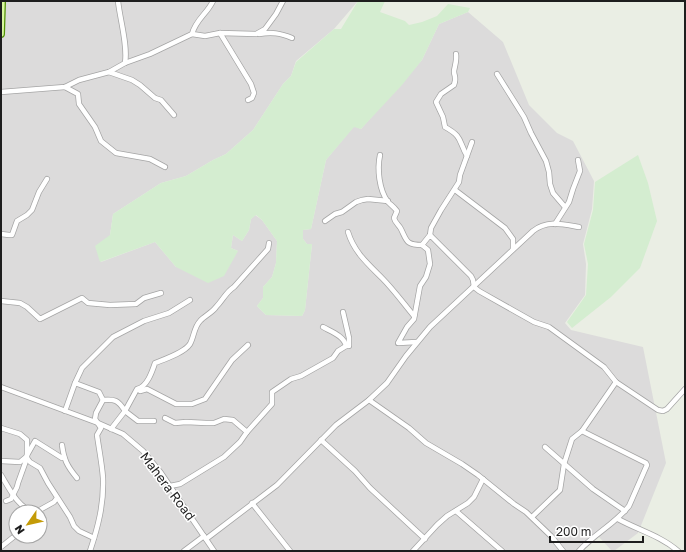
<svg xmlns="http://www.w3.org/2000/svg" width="686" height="552" font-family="'Golos Text',sans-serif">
  <rect width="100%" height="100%" fill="#eaeee4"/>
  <path fill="#dcdbdb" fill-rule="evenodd" d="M1,1H358L334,29L296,61L291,76L283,84L253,130L226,154L213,160L186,176L161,183L113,214L110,235L101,262L155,242L176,267L238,251L231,248L233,235L242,241L249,230L251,219L255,215L262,220L277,241L276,263L272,277L263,287V298L257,306L266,315L302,316L305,310L312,244H307L303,239V230L311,229L326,160L354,126L361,129L422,60L439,24L468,12L503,42L529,105L557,133L573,141L594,181L592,209L583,244L586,264L585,295L565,323L571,330L643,347L666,463L638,533L614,551H612L599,537L583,551H1ZM16,512H40V536H16Z"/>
  <g fill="#d4edd0">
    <polygon points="358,1 385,1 380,12 405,21 409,25 422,22 437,16 448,4 470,8 468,12 439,24 422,60 402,85 361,129 354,127 326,160 311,229 303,230 303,239 307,244 312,244 305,310 302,316 266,315 257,306 263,298 263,287 272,277 276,263 277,241 262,220 256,215 251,219 249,230 242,241 233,235 231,248 238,251 224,276 208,283 176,267 155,242 100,262 95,246 110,235 113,214 161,183 186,176 213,160 226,154 253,130 283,84 291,76 296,62 334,29 341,29"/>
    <polygon points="638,155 648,183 657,221 640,268 611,297 572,328 567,322 586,295 588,264 584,244 593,210 595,182"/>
  </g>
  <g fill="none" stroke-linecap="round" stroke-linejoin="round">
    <g stroke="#a5a5a5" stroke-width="6">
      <g id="minor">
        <path d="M118,1C120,20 128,45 125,63"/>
        <polyline points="220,33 251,84 254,93 252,98 248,100"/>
        <polyline points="192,34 205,36 220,33 256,34 265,29 276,14 283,1"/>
        <path d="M259,34C272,32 280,33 292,38"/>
        <path d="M456,54C457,60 455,65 454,71C454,77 457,76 454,85L441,94L436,102L443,117L445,127C463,137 458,140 467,156"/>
        <polyline points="109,72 132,80 140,85 155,98 161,100 174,115"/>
        <polyline points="497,74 524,117 531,133 546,161 549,172 550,184 553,193 565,207"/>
        <polyline points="65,87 78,94 79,104 95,127 101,141 116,153 150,159 165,167"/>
        <path d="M1,92L65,87L79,80L109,72L125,63L150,54L192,34C196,19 207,14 213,1"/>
        <path d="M380,155C377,169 379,190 388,202C391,205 394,207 397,211L394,218C395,223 399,225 401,229C407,241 406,245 422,245"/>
        <polyline points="455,190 505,228 513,239 513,249"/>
        <polyline points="325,221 335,214 342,212 356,202 362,200 368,199 388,201"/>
        <polyline points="555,224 569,202 573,189 580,171 578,160"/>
        <path d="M348,232C354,252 368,264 382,278C393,289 404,304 414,316"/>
        <polyline points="1,234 9,235 12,235 17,221 27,215 32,210 39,192 47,179"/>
        <polyline points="430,235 431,228 441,210 459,182 460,175 472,142"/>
        <polyline points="1,301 20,303 27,307 40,319 82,298 88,303 110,305 136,304 144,298 161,293"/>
        <polyline points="343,312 349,338 349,346 346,346"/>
        <polyline points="417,342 398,343 407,327 414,319 420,286 426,277 430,264 428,250 422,245 430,235 471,276 473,280 474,287 479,291 534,322 549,327 604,367 616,382 658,410 663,411 667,409 685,389"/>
        <polyline points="75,383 82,368 113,337 144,321 169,313 190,300"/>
        <polyline points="1,387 98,423 123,434 143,451 161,473 214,551"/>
        <polyline points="140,391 147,389 176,404 192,404 205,399 232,360 248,345"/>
        <polyline points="369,400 409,428 426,443 462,464 478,475 514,504 526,512 551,536 563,551"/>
        <polyline points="65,411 75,383 99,392 103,400"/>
        <polyline points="165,418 175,423 186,422 206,423 214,423 224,419 233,420 247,432"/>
        <path d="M154,421H138L125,411L137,389C147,387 152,372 155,363C165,359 184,353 190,344C194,337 194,327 200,321C204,316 212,313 216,307C223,300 226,292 234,287L268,249L269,243"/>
        <polyline points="1,428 20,434 27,440 27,458 18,483 17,487 11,499 6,501"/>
        <polyline points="321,440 355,471 370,488 425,539"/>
        <path d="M62,445C64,460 67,466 77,478"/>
        <polyline points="545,447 593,489 625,511"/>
        <polyline points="27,458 30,462 40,468 48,483 70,517 74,526 79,531 94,538"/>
        <polyline points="1,461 20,462 26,457 35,441 62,458 64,457"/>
        <path d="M1,475C9,488 18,508 34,512"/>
        <path d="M170,486L180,484L224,457L240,442L247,432L272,404V392L291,379L301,376L333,358L338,351L346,346C344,336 332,332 323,327"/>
        <polyline points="252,503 290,551"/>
        <polyline points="456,511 502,551"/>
        <polyline points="36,512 54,502 57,498"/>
        <polyline points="532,517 560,490 564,464 572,439 582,431 616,382"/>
        <path d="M618,519C638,530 661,536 678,551"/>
        <path d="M206,539L277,485L336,425L369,400L387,383L406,356L430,327L533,231C547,220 562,224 579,227"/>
        <polyline points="1,547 16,535"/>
        <path d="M90,551C98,527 104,504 103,478C102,464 99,449 97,435L101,428L95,419L96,413L103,400C115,399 118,400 125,411L111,429"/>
        <polyline points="184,551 204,536"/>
        <polyline points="413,551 437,525 447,516 468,503 474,497 483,479"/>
        <path d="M579,551C594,534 615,524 629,506L647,465L646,463L582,431"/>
      </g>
    </g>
    <g stroke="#529205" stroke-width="8">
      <polyline id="major" points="1,34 2,1"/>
    </g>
    <use href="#minor" stroke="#fff" stroke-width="4.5"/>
    <use href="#major" stroke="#d9f89f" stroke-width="5.5"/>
  </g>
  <g text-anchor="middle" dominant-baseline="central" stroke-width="3" stroke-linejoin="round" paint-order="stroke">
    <g font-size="13" fill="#1e1e1e" stroke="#fff">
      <text transform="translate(168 486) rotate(53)">Mahera Road</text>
    </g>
  </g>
  <rect width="686" height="552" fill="none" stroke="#1e1e1e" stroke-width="4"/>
  <g transform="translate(28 524) rotate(236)"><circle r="19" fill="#ffffff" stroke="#a5a5a5"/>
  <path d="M0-3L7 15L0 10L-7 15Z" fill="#c49b07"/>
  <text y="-6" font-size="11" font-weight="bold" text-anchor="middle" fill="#1e1e1e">N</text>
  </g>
  <path d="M550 536v6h93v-6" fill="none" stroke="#1e1e1e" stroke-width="2"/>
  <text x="556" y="536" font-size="12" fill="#1e1e1e" stroke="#ffffff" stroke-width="3" paint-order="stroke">200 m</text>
</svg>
